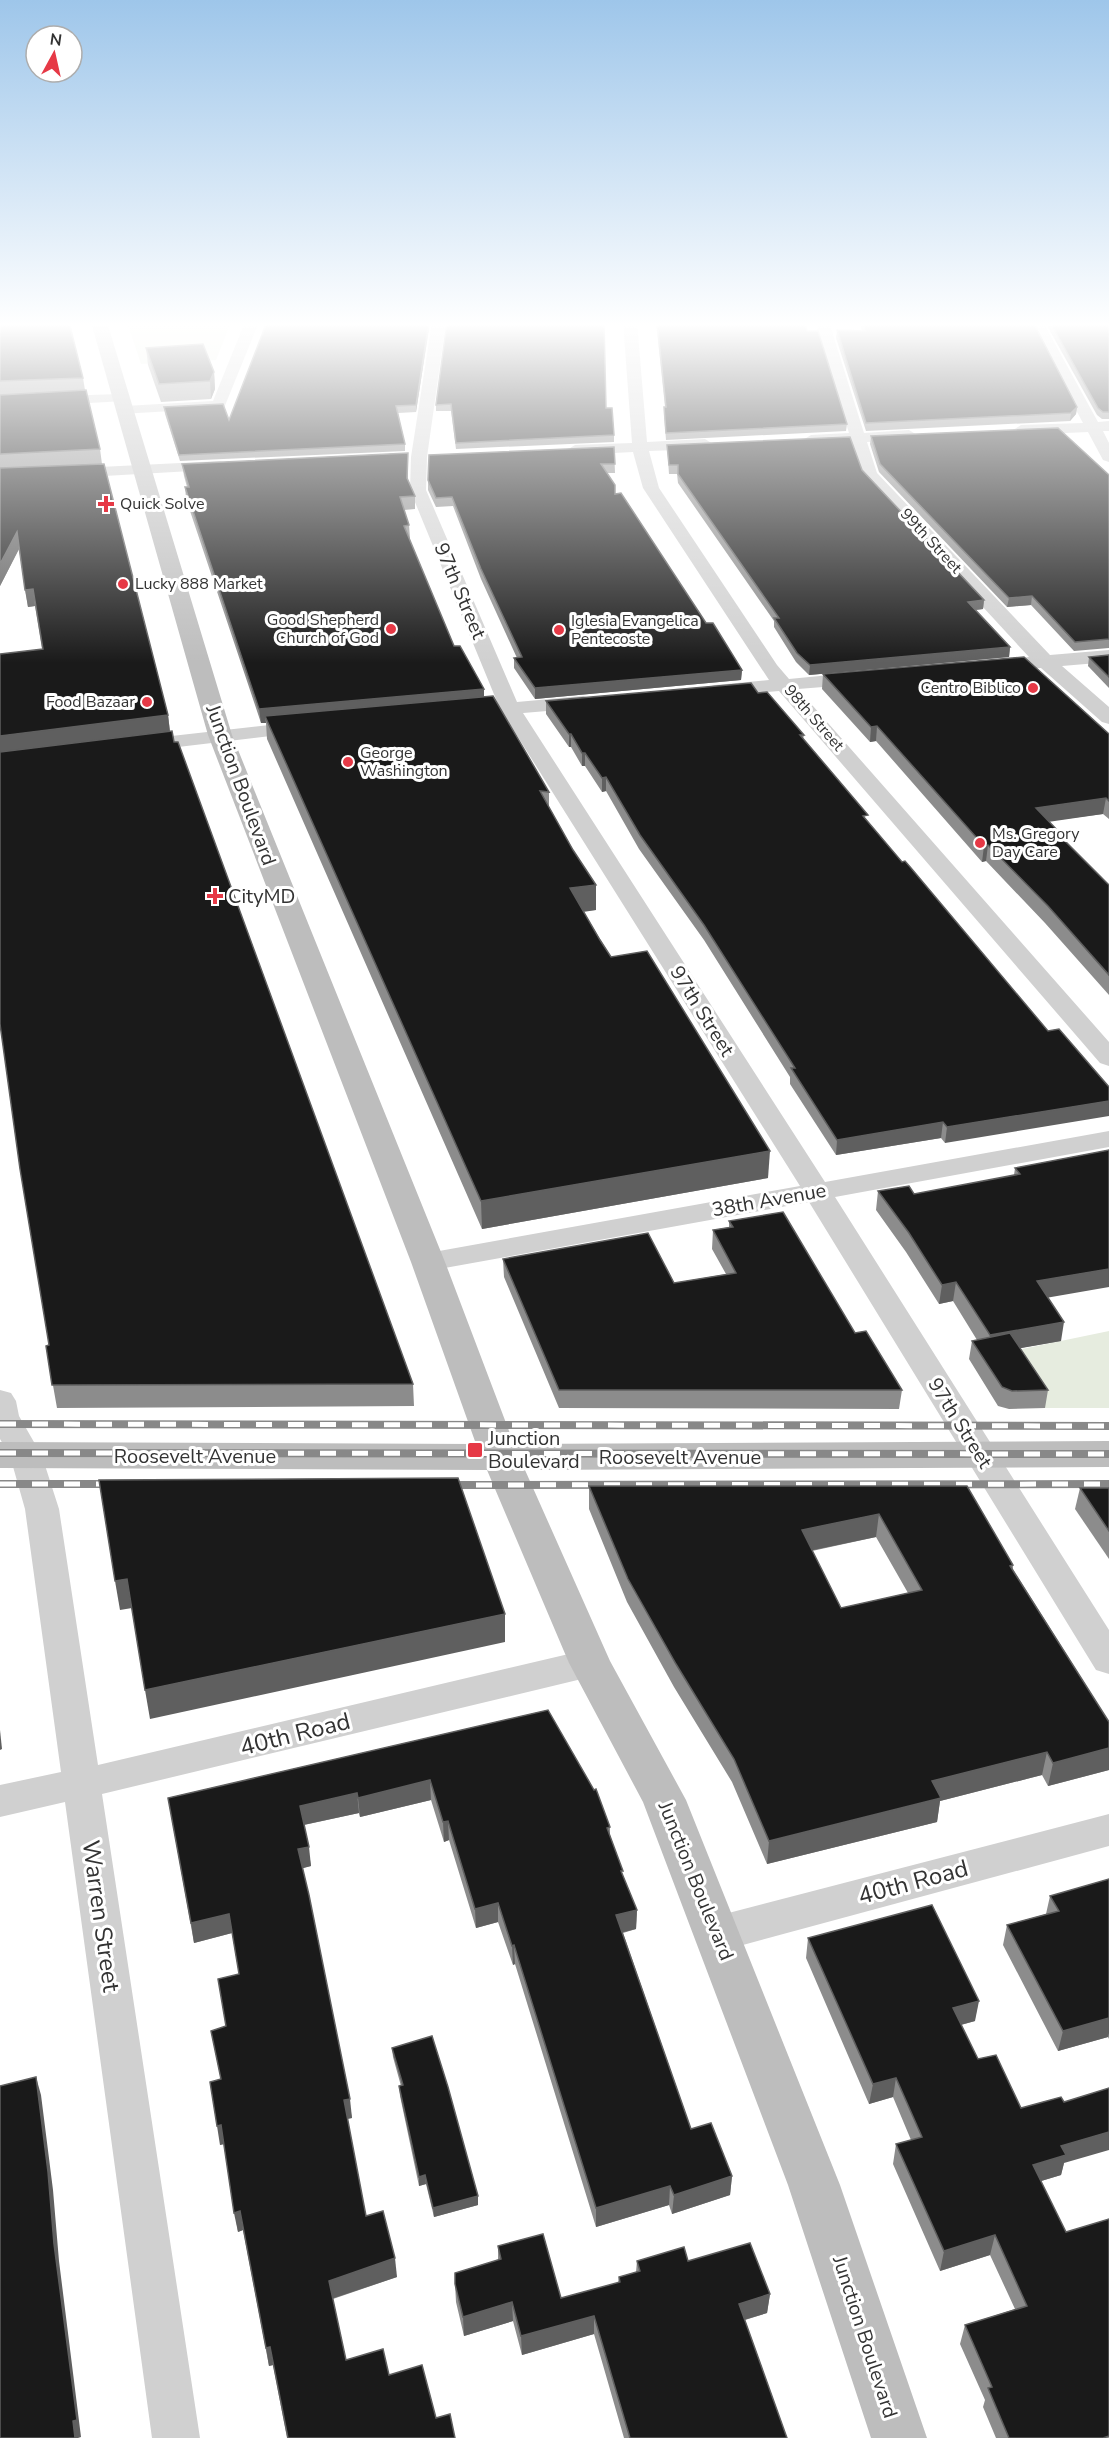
<svg xmlns="http://www.w3.org/2000/svg" width="1109" height="2438" font-family="'Nunito Sans',sans-serif">
  <rect width="100%" height="100%" fill="#fff"/>
  <g fill="#e6ecdf">
    <polygon points="127,322 231,322 216,360 141,364"/>
    <polygon points="1109,1331 1109,1408 1045,1408 1007,1352"/>
  </g>
  <g fill="none" stroke-linecap="round" stroke-linejoin="round">
    <g fill="#d0d0d0" fill-rule="evenodd">
      <polygon points="245,322 259,322 224,408 120,414 117,411 120,408 125,406 213,401"/>
      <polygon points="432,322 446,322 427,457 426,490 517,702 583,696 590,698 593,702 590,706 583,708 523,713 825,1182 1109,1131 1109,1147 835,1197 1109,1630 1109,1674 1096,1670 809,1202 428,1271 418,1269 413,1262 418,1255 428,1253 800,1186 504,715 487,714 484,710 487,706 498,704 410,490 411,457"/>
      <polygon points="623,322 637,322 647,442 705,439 713,444 705,449 649,451 659,488 777,665 789,679 861,672 868,674 871,678 868,682 861,684 798,689 1109,1042 1109,1066 1100,1063 779,691 715,697 708,695 705,691 708,687 715,685 769,680 643,488 633,452 575,455 567,450 575,445 632,443"/>
      <polygon points="815,322 829,322 864,433 909,430 917,435 909,440 867,442 877,473 1050,655 1109,650 1109,662 1062,666 1109,707 1109,724 1102,722 1041,668 993,672 986,670 983,666 986,662 1029,657 863,477 851,443 805,443 803,440 811,435 849,433"/>
      <polygon points="1029,322 1043,322 1098,422 1109,421 1109,431 1103,431 1109,443 1109,462 1103,460 1088,432 1021,435 1013,430 1021,425 1083,423"/>
      <polygon points="120,394 125,395 127,398 125,401 0,408 0,398"/>
      <polygon points="220,461 226,463 228,466 226,469 0,482 0,472"/>
      <polygon points="305,721 312,723 315,727 312,731 136,752 129,750 126,746 129,742 136,740"/>
      <polygon points="0,1390 11,1393 16,1401 19,1416 42,1456 59,1509 98,1765 590,1649 603,1653 608,1663 603,1673 590,1677 102,1794 200,2438 152,2438 65,1802 0,1817 0,1785 61,1772 25,1509 10,1456 0,1439"/>
      <polygon points="1109,1814 1109,1846 717,1952 703,1946 697,1934 703,1922 717,1916"/>
    </g>
    <polygon fill="#bdbdbd" fill-rule="evenodd" points="91,322 107,322 232,735 445,1262 514,1444 1109,1441 1109,1467 525,1470 610,1661 686,1800 840,2185 927,2438 871,2438 788,2185 643,1802 569,1663 487,1470 0,1468 0,1442 476,1444 411,1262 208,735"/>
    <g stroke="#888" stroke-width="8">
      <g id="rail">
        <polyline points="0,1424 1109,1426"/>
        <polyline points="0,1453 1109,1454"/>
        <polyline points="0,1484 117,1484"/>
        <polyline points="444,1485 1109,1484"/>
      </g>
    </g>
    <use href="#rail" stroke="#fff" stroke-width="5" stroke-dasharray="16" stroke-linecap="butt"/>
  </g>
  <g fill="#8c8c8c" fill-rule="evenodd">
    <polygon points="0,322 83,378 85,390 100,449 102,464 168,715 170,731 413,1384 414,1406 57,1408 46,1346 49,1345 42,649 35,606 28,607 19,549 0,586"/>
    <polygon points="430,322 416,412 398,413 405,444 405,451 180,461 165,414 164,407 229,420"/>
    <polygon points="447,322 606,408 614,435 614,442 456,449 451,411 436,411 436,405"/>
    <polygon points="656,322 804,322 807,331 847,424 846,431 666,440 664,414 664,407 665,407"/>
    <polygon points="860,322 1033,322 1077,407 1076,414 1070,421 866,431 836,338 837,330 862,331"/>
    <polygon points="1045,322 1109,322 1109,419 1102,419 1097,415"/>
    <polygon points="146,348 214,372 215,389 211,399 161,402 148,365"/>
    <polygon points="871,436 1109,475 1109,648 1074,651 1031,605 1007,607 879,472 870,444"/>
    <polygon points="667,445 862,470 984,600 983,609 976,610 1010,647 1009,657 809,675 796,662 774,627 774,621 678,483 677,474 669,474"/>
    <polygon points="614,447 615,473 607,473 615,494 706,623 742,670 741,680 535,699 514,668 514,658 517,658 481,579 453,506 436,507 428,490 428,480"/>
    <polygon points="408,453 408,480 415,496 415,509 404,510 409,525 410,538 409,538 454,646 484,689 484,697 549,792 549,807 573,850 596,885 596,910 583,911 611,957 768,1178 482,1229 267,739 266,723 261,723 186,499 185,487 187,487 184,476 182,464"/>
    <polygon points="1109,655 1109,688 1088,666 1089,657"/>
    <polygon points="823,674 1109,734 1109,819 1103,814 1049,821 1060,836 1109,885 1109,995 1045,923 986,861 982,862 876,741 870,742 822,689"/>
    <polygon points="758,693 804,735 803,739 867,821 1048,1031 945,1143 941,1138 836,1155 790,1084 790,1077 704,940 639,849 606,791 602,792 585,766 582,766 571,747 569,747 546,714 546,701"/>
    <polygon points="1109,1150 1048,1298 1061,1341 1020,1348 1048,1390 1045,1408 1009,1409 998,1406 969,1359 972,1341 977,1340 953,1301 939,1304 906,1252 876,1210 878,1191 914,1194 1014,1175 1015,1168"/>
    <polygon points="729,1221 855,1333 902,1390 899,1409 559,1408 504,1277 503,1259 674,1283 726,1274 712,1249 713,1230 729,1227"/>
    <path d="M589,1486H967L1013,1565V1569L1109,1722V1770L1048,1786L1042,1775L940,1801L937,1822L767,1864L732,1782L674,1687L627,1602L589,1509ZM876,1537L908,1593L841,1608L812,1551Z"/>
    <polygon points="1080,1488 1109,1488 1109,1559 1075,1509"/>
    <polygon points="548,1710 610,1827 610,1835 623,1876 637,1910 636,1929 623,1933 691,2129 732,2176 730,2195 672,2214 669,2205 596,2227 515,1964 513,1965 498,1922 476,1928 449,1840 444,1842 431,1800 360,1817 359,1813 304,1825 311,1866 302,1868 352,2118 347,2119 366,2216 397,2277 333,2299 346,2360 389,2375 436,2418 455,2438 287,2438 273,2365 269,2366 243,2230 238,2232 224,2144 220,2145 221,2080 211,2031 226,2026 239,1974 232,1933 194,1943 168,1798"/>
    <polygon points="1109,1879 1109,2039 1108,2037 1058,2051 1003,1945 1007,1925 1046,1914 1050,1896"/>
    <polygon points="808,1938 975,2021 961,2025 978,2059 1021,2108 1064,2163 1061,2175 1041,2181 1109,2438 996,2438 983,2407 985,2400 960,2344 965,2325 1015,2309 990,2255 940,2271 893,2164 896,2144 911,2140 893,2097 869,2104 806,1958"/>
    <polygon points="392,2048 478,2205 434,2217 426,2184 419,2186 400,2096 399,2086 401,2086 393,2057"/>
    <polygon points="498,2246 561,2298 618,2283 619,2277 636,2272 637,2261 688,2261 770,2294 767,2313 745,2320 787,2438 624,2438 594,2334 522,2355 513,2321 464,2336 456,2302 455,2284 498,2260"/>
  </g>
  <g fill="#5f5f5f">
    <polygon points="429,322 430,322 416,412 416,405"/>
    <polygon points="214,372 215,389 211,399 210,381"/>
    <polygon points="1077,407 1076,414 1070,421 1071,413"/>
    <polygon points="17,532 19,549 0,586 0,564"/>
    <polygon points="33,589 35,606 28,607 25,590"/>
    <polygon points="1032,596 1031,605 1007,607 1009,598"/>
    <polygon points="984,600 983,609 967,611 968,602"/>
    <polygon points="1010,647 1009,657 809,675 810,665"/>
    <polygon points="742,670 741,680 535,699 535,688"/>
    <polygon points="484,689 484,703 265,716 266,723 261,723 259,709"/>
    <polygon points="168,715 170,733 0,755 0,736"/>
    <polygon points="877,726 876,741 870,742 871,727"/>
    <rect x="569" y="734" width="2" height="13"/>
    <rect x="582" y="753" width="3" height="13"/>
    <polygon points="606,777 606,791 602,792 602,778"/>
    <polygon points="1106,798 1103,814 1034,824 1036,808"/>
    <polygon points="988,845 986,861 982,862 984,846"/>
    <polygon points="596,885 596,910 570,914 570,888"/>
    <polygon points="1109,1101 1109,1116 945,1143 947,1127"/>
    <polygon points="943,1122 941,1138 836,1155 837,1140"/>
    <polygon points="770,1151 768,1178 482,1229 481,1201"/>
    <polygon points="1109,1269 1109,1287 1034,1300 1037,1281"/>
    <polygon points="956,1282 953,1301 939,1304 942,1285"/>
    <polygon points="1064,1322 1061,1341 987,1354 990,1335"/>
    <polygon points="879,1514 876,1537 799,1553 802,1530"/>
    <polygon points="127,1579 132,1608 120,1610 115,1581"/>
    <polygon points="505,1614 505,1642 150,1719 145,1690"/>
    <polygon points="0,1730 2,1749 0,1750"/>
    <polygon points="1109,1748 1109,1770 1048,1786 1053,1763"/>
    <polygon points="1047,1752 1042,1775 940,1801 937,1822 767,1864 769,1841 932,1781"/>
    <polygon points="430,1780 431,1800 360,1817 358,1798"/>
    <polygon points="357,1793 359,1813 303,1825 300,1806"/>
    <polygon points="448,1821 449,1840 444,1842 443,1822"/>
    <polygon points="309,1847 311,1866 300,1869 298,1849"/>
    <polygon points="498,1903 498,1922 476,1928 475,1909"/>
    <polygon points="637,1910 636,1929 616,1934 616,1915"/>
    <polygon points="229,1914 232,1933 194,1943 191,1923"/>
    <polygon points="514,1945 515,1964 513,1965 512,1946"/>
    <polygon points="979,2001 975,2021 949,2028 953,2008"/>
    <polygon points="1109,2018 1109,2033 1108,2037 1058,2051 1063,2031"/>
    <polygon points="36,2077 41,2095 53,2190 59,2261 81,2437 78,2438 75,2438"/>
    <polygon points="896,2078 893,2097 869,2104 873,2084"/>
    <polygon points="350,2099 352,2118 346,2119 344,2100"/>
    <polygon points="221,2125 224,2144 220,2145 217,2126"/>
    <polygon points="1109,2132 1109,2150 1064,2163 1061,2175 1028,2185 1033,2165 1061,2146"/>
    <polygon points="425,2175 426,2184 419,2186 419,2177"/>
    <polygon points="732,2176 730,2195 672,2214 674,2195"/>
    <polygon points="670,2186 669,2205 596,2227 596,2208"/>
    <polygon points="478,2196 478,2205 434,2217 433,2208"/>
    <polygon points="240,2211 243,2230 238,2232 234,2213"/>
    <polygon points="995,2235 990,2255 940,2271 944,2251"/>
    <polygon points="395,2258 397,2277 331,2299 329,2281"/>
    <polygon points="770,2294 767,2313 737,2322 739,2304"/>
    <polygon points="512,2302 513,2321 464,2336 463,2317"/>
    <polygon points="594,2316 594,2334 522,2355 521,2336"/>
    <polygon points="270,2347 273,2365 269,2366 266,2348"/>
  </g>
  <g fill="#1a1a1a" stroke="#5f5f5f" stroke-width="1.5" fill-rule="evenodd">
    <polygon points="0,322 69,322 83,378 0,381"/>
    <polygon points="267,322 429,322 416,405 396,406 405,444 179,455 164,407 223,404 229,420"/>
    <polygon points="447,322 604,322 606,408 612,408 614,435 456,443 451,404 436,405"/>
    <polygon points="657,322 804,322 807,331 818,331 847,424 666,433 664,407 666,407"/>
    <polygon points="863,322 1033,322 1077,407 1071,413 866,423 837,330 865,331"/>
    <polygon points="1050,322 1109,322 1109,412 1103,412 1098,408"/>
    <polygon points="203,344 214,372 210,381 159,384 146,348"/>
    <polygon points="86,390 100,449 0,454 0,395"/>
    <polygon points="1058,428 1109,475 1109,639 1075,642 1032,596 1009,598 880,464 871,436"/>
    <polygon points="850,437 862,470 984,600 968,602 1010,647 810,665 797,653 774,618 779,618 678,474 678,465 669,465 667,445"/>
    <polygon points="614,447 615,464 601,464 615,485 615,494 621,493 706,623 713,623 742,670 535,688 514,658 522,657 481,569 452,497 436,498 428,480 429,455"/>
    <polygon points="408,453 407,478 415,496 400,497 409,525 404,526 454,646 460,646 484,689 259,709 185,487 189,487 182,464"/>
    <polygon points="104,464 168,715 0,736 0,654 43,649 33,589 25,590 17,532 0,564 0,468"/>
    <polygon points="1109,655 1109,677 1089,657"/>
    <polygon points="1024,657 1109,734 1109,801 1106,798 1036,808 1060,833 1057,833 1109,885 1109,975 1048,906 988,845 984,846 877,726 871,727 823,674"/>
    <polygon points="751,683 758,693 767,692 804,735 800,735 868,815 863,816 902,862 905,861 911,868 1048,1031 1059,1029 1109,1087 1109,1101 947,1127 943,1122 837,1140 791,1068 795,1068 704,925 640,835 606,777 602,778 585,753 582,753 571,734 569,734 546,701"/>
    <polygon points="493,696 549,792 540,791 573,850 596,885 570,888 600,940 611,957 647,951 770,1151 481,1201 265,716"/>
    <polygon points="172,731 174,742 178,742 413,1384 52,1385 46,1346 49,1345 20,1169 0,1024 0,752"/>
    <polygon points="1109,1150 1109,1269 1037,1281 1064,1322 990,1335 956,1282 942,1285 909,1233 878,1191 909,1186 914,1194 1020,1174 1015,1168"/>
    <polygon points="783,1212 855,1333 866,1331 902,1390 559,1390 503,1259 648,1233 674,1283 736,1273 713,1230 733,1227 729,1221"/>
    <polygon points="1010,1333 1048,1390 1012,1391 1002,1387 972,1341"/>
    <polygon points="458,1478 505,1614 145,1690 127,1579 115,1581 99,1480"/>
    <path d="M589,1486H967L1013,1565L1010,1566L1109,1722V1748L1053,1763L1047,1752L932,1781L941,1798L769,1841L734,1759L676,1664L628,1579ZM879,1514L922,1590L841,1608L802,1530Z"/>
    <polygon points="1080,1488 1109,1488 1109,1531"/>
    <polygon points="548,1710 594,1790 596,1789 610,1827 607,1828 623,1871 621,1871 637,1910 616,1915 691,2129 711,2123 732,2176 674,2195 670,2186 596,2208 514,1945 512,1946 498,1903 475,1909 448,1821 443,1822 430,1780 358,1798 357,1793 300,1806 309,1847 298,1849 309,1895 350,2099 344,2100 366,2216 383,2211 395,2258 329,2281 346,2360 383,2349 389,2375 422,2365 436,2418 450,2414 455,2438 288,2438 270,2347 266,2348 240,2211 234,2213 221,2125 217,2126 210,2082 221,2079 211,2031 226,2026 218,1979 239,1974 229,1914 191,1923 168,1798"/>
    <polygon points="1109,1879 1109,2018 1063,2031 1007,1925 1059,1911 1050,1896"/>
    <polygon points="932,1905 979,2001 953,2008 978,2059 996,2055 1021,2108 1061,2097 1064,2102 1109,2088 1109,2132 1061,2146 1066,2155 1033,2165 1066,2232 1109,2219 1109,2436 1103,2438 1009,2438 988,2388 992,2387 965,2325 1027,2306 995,2235 944,2251 896,2144 922,2137 896,2078 873,2084 808,1938"/>
    <polygon points="432,2036 448,2087 478,2196 433,2208 425,2175 419,2177 399,2086 403,2085 392,2048"/>
    <polygon points="36,2077 48,2172 54,2244 77,2420 73,2421 75,2438 0,2438 0,2086"/>
    <polygon points="543,2234 561,2298 620,2282 619,2277 640,2271 637,2261 684,2247 688,2261 750,2243 770,2294 739,2304 787,2438 630,2438 594,2316 521,2336 512,2302 463,2317 455,2284 455,2273 501,2259 498,2246"/>
  </g>
  <linearGradient id="sky" x2="0" y2="1"><stop stop-color="#9ec6ea"/><stop offset="0.49" stop-color="#fff"/><stop offset="1" stop-color="#fff" stop-opacity="0"/></linearGradient>
  <rect width="1109" height="663" fill="url(#sky)"/>
  <g fill="#e63946" stroke="#fff" stroke-width="2">
    <path d="M103 495h6v6h6v6h-6v6h-6v-6h-6v-6h6z"/>
    <circle cx="123" cy="584" r="6"/>
    <circle cx="391" cy="629" r="6"/>
    <circle cx="559" cy="630" r="6"/>
    <circle cx="1033" cy="688" r="6"/>
    <circle cx="147" cy="702" r="6"/>
    <circle cx="348" cy="762" r="6"/>
    <circle cx="980" cy="843" r="6"/>
    <path d="M212 887h6v6h6v6h-6v6h-6v-6h-6v-6h6z"/>
    <rect x="467" y="1442" width="16" height="16" rx="3"/>
  </g>
  <g text-anchor="middle" dominant-baseline="central" stroke-width="6" stroke-linejoin="round" paint-order="stroke">
    <g font-size="16" fill="#333" stroke="#fff" text-anchor="start">
      <text x="120" y="504">Quick Solve</text>
      <text x="135" y="584">Lucky 888 Market</text>
      <text x="379" y="620" text-anchor="end">Good Shepherd<tspan x="379" dy="18">Church of God</tspan></text>
      <text x="571" y="621">Iglesia Evangelica<tspan x="571" dy="18">Pentecoste</tspan></text>
      <text x="1021" y="688" text-anchor="end">Centro Biblico</text>
      <text x="135" y="702" text-anchor="end">Food Bazaar</text>
      <text x="360" y="753">George<tspan x="360" dy="18">Washington</tspan></text>
      <text x="992" y="834">Ms. Gregory<tspan x="992" dy="18">Day Care</tspan></text>
    </g>
    <g font-size="16" fill="#333" stroke="#fff">
      <text transform="translate(931 541) rotate(47)">99th Street</text>
      <text transform="translate(814 718) rotate(49)">98th Street</text>
    </g>
    <g font-size="20" fill="#333" stroke="#fff">
      <text transform="translate(460 591) rotate(67)">97th Street</text>
      <text transform="translate(241 785) rotate(70)">Junction Boulevard</text>
      <text transform="translate(702 1011) rotate(58)">97th Street</text>
      <text transform="translate(769 1200) rotate(-10)">38th Avenue</text>
      <text transform="translate(960 1423) rotate(58)">97th Street</text>
      <text x="195" y="1456">Roosevelt Avenue</text>
      <text x="680" y="1457">Roosevelt Avenue</text>
      <text transform="translate(696 1881) rotate(68)">Junction Boulevard</text>
      <text transform="translate(865 2337) rotate(72)">Junction Boulevard</text>
    </g>
    <g font-size="20" fill="#333" stroke="#fff" text-anchor="start">
      <text x="228" y="896">CityMD</text>
      <text x="488" y="1438">Junction<tspan x="488" dy="23">Boulevard</tspan></text>
    </g>
    <g font-size="24" fill="#333" stroke="#fff">
      <text transform="translate(295 1734) rotate(-14)">40th Road</text>
      <text transform="translate(913 1882) rotate(-15)">40th Road</text>
      <text transform="translate(101 1916) rotate(82)">Warren Street</text>
    </g>
  </g>
  <g transform="translate(54 54) rotate(8)"><circle r="28" fill="#ffffff" stroke="#adadad" stroke-width="1.5"/>
  <path d="M0-4.5L10 22L0 15L-10 22Z" fill="#e63946"/>
  <text y="-9" font-size="16" font-weight="bold" text-anchor="middle" fill="#333333">N</text>
  </g>
</svg>
